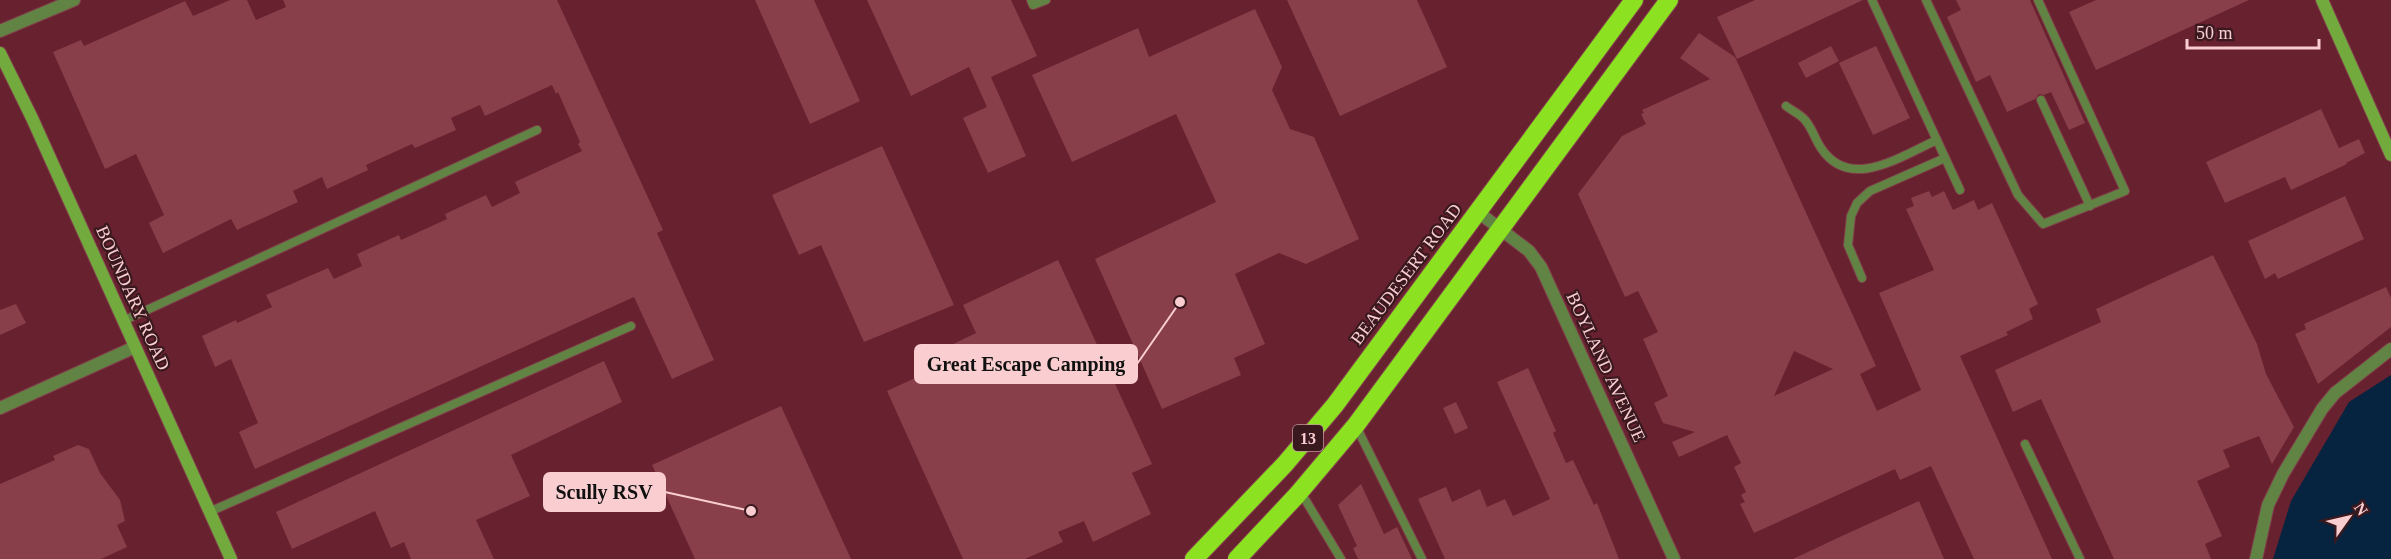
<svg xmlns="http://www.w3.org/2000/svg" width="2391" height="559" font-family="Georgia,serif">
  <rect width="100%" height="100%" fill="#68212f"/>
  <polygon fill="#062340" points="2391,375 2391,559 2273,559 2291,501 2349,402"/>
  <g fill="#883f4a" fill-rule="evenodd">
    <polygon points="230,0 247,0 256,20 286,7 283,0 557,0 663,230 657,233 714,360 672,379 634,297 255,469 239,432 258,423 231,359 215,367 202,336 236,320 237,323 272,307 266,295 328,268 334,279 362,266 357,254 399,235 401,240 447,219 445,214 486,195 492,207 520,193 515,182 582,151 578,144 580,142 558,92 556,94 552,85 485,116 480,105 451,118 456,130 415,148 412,144 366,165 368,170 327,189 322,177 293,191 298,202 237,230 231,219 163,253 149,223 164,215 136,154 105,169 53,52 81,40 84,46 185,1 193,16"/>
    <polygon points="755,0 814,0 860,101 810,124"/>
    <polygon points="867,0 1011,0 1037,56 991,77 1026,156 988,173 963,118 987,107 969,67 911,96"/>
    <polygon points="1287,0 1417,0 1447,67 1340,116"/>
    <polygon points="1755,0 1863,0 1737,59 1717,17"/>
    <polygon points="1956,0 2030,0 2085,123 2069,130 2051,92 2044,95 2039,94 2035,99 2007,112 1990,75 1976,82 1947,17 1961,10"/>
    <polygon points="2096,0 2249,0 2096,70 2069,12"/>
    <polygon points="1255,9 1282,67 1272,90 1290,129 1314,137 1359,239 1306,264 1279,253 1235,274 1265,344 1234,358 1241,375 1162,409 1095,259 1216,202 1176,114 1072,162 1032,75 1138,28 1149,57"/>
    <path d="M1699,33L1735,57L1876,366L1860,374L1877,411L1921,390L1879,293L1934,270L1906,209L1914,206L1911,198L1929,191L1932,197L1944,191L1953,210L1974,200L1978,210L1992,203L2038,304L2029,309L2033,319L2006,332L2008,335L1960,356L2052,559H1974L1931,466L1900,480L1895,469L1754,533L1740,504L1745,502L1741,495L1746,492L1734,467L1741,463L1727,435L1679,457L1672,442L1695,432L1663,423L1654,403L1668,396L1643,339L1658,332L1638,291L1625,297L1578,194L1622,136L1646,124L1641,114L1644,113L1642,110L1710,79L1680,58ZM1794,351L1833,369L1774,396Z"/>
    <polygon points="1831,46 1839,61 1806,78 1798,63"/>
    <polygon points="1876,46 1910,118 1873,135 1839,63"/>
    <polygon points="2321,109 2339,148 2359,139 2365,153 2346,163 2347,164 2291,190 2285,177 2225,203 2206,162"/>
    <polygon points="882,146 954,305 864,342 821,245 799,255 772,195"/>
    <polygon points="2345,196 2364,239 2278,279 2275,273 2265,279 2248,241"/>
    <polygon points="2213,255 2257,344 2266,374 2294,427 2272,464 2259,436 2223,450 2230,467 2197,481 2222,536 2205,544 2211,559 2114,559 2041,399 2013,412 1995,370 2101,322 2096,309"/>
    <polygon points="1058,260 1152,464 1132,473 1151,514 1093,542 1084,521 1058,532 1063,542 1025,559 963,559 887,391 956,359 949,346 976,333 963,305"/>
    <polygon points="2386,287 2391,298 2391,327 2318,384 2295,334 2306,329 2304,324"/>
    <polygon points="16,304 26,323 0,335 0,310"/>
    <polygon points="604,361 622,402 511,455 530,496 476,520 494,559 411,559 404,542 391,548 375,511 292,549 276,512"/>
    <polygon points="1528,368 1556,431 1553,433 1566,463 1573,460 1594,505 1597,503 1619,559 1445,559 1418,499 1446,487 1452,502 1480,489 1487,507 1505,499 1513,516 1550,499 1497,382"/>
    <polygon points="1456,402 1468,428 1455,434 1443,408"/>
    <polygon points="781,406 851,559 695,559 652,465"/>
    <polygon points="78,445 89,449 100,473 120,500 125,521 117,525 127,547 101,559 0,559 0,484 55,460 53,456"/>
    <polygon points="1361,484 1384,534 1397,527 1412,559 1358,559 1353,548 1357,546 1338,505"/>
    <polygon points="1919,501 1944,559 1793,559 1844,535"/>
  </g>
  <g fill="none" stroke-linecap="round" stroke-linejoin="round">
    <g stroke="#82404c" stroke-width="10">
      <g id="lane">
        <polyline points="1031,0 1033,5 1046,0"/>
        <polyline points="1872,0 1960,190"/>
        <polyline points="1926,0 2018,195 2043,224 2125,191 2038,0"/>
        <polyline points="2041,100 2090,206"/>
        <path d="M1786,106C1792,111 1800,114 1805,120C1812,128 1815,139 1821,148C1850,192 1901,156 1937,140"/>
        <polyline points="1862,278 1848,245 1851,216 1857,203 1870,191 1945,158"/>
        <polyline points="123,321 537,130"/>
        <polyline points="1356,426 1422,559"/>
        <polyline points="2025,444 2080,559"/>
        <polyline points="1300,491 1341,559"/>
        <polyline points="209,512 631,326"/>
      </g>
    </g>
    <g stroke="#82404c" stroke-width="14">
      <g id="street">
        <polyline points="0,31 74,0"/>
        <polyline points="1478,212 1529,251 1541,267 1674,559"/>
        <polyline points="0,408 135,347"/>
        <polyline points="2256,559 2268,505 2283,474 2322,409 2335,393 2391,349"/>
      </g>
    </g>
    <g stroke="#82404c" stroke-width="14">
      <g id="secondary">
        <polyline points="2322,0 2391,155"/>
        <polyline points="0,53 32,118 231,559"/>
      </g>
    </g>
    <g stroke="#82404c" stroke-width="20">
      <g id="highway">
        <polyline points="1194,559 1285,464 1335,405 1634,0"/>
        <polyline points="1237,559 1297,495 1356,425 1669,0"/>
      </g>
    </g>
    <use href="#lane" stroke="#618343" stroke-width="8"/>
    <use href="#street" stroke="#618343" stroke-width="12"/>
    <use href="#secondary" stroke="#73aa3e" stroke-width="12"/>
    <use href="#highway" stroke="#8ce120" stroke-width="18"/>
  </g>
  <g text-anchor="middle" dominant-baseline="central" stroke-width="4.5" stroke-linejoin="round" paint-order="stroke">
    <rect fill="#39191e" stroke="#c0989b" stroke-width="1.5" x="1293" y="425" width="30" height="26" rx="4.5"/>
    <g font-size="16" font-weight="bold" fill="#faced1">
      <text x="1308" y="438">13</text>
    </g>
    <g font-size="18" fill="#faced1" stroke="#39191e">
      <text transform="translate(1406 274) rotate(-53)">BEAUDESERT ROAD</text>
      <text transform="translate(133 298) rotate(66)">BOUNDARY ROAD</text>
      <text transform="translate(1606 367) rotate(65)">BOYLAND AVENUE</text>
    </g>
  </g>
  <path fill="none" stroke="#faced1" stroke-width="2" d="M1180 302L1137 364M751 511L665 492"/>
  <g fill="#faced1" stroke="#39191e" stroke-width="2">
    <circle cx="1180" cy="302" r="6"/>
    <circle cx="751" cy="511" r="6"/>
  </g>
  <g fill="#faced1" stroke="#faced1" stroke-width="2">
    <rect x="915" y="345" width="222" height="38" rx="6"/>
    <rect x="544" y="473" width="121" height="38" rx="6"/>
  </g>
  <g font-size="20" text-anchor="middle" font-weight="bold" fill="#111">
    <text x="1026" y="371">Great Escape Camping</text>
    <text x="604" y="499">Scully RSV</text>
  </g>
  <g transform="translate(2349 517) rotate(56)" stroke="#39191e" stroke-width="4.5" paint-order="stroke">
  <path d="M0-4.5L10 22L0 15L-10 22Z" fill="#faced1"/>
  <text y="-9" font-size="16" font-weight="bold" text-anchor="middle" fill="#faced1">N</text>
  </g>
  <path d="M2187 39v9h132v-9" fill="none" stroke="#faced1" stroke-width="3"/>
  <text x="2196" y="39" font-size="18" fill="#faced1" stroke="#39191e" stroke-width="4.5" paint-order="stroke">50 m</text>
</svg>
